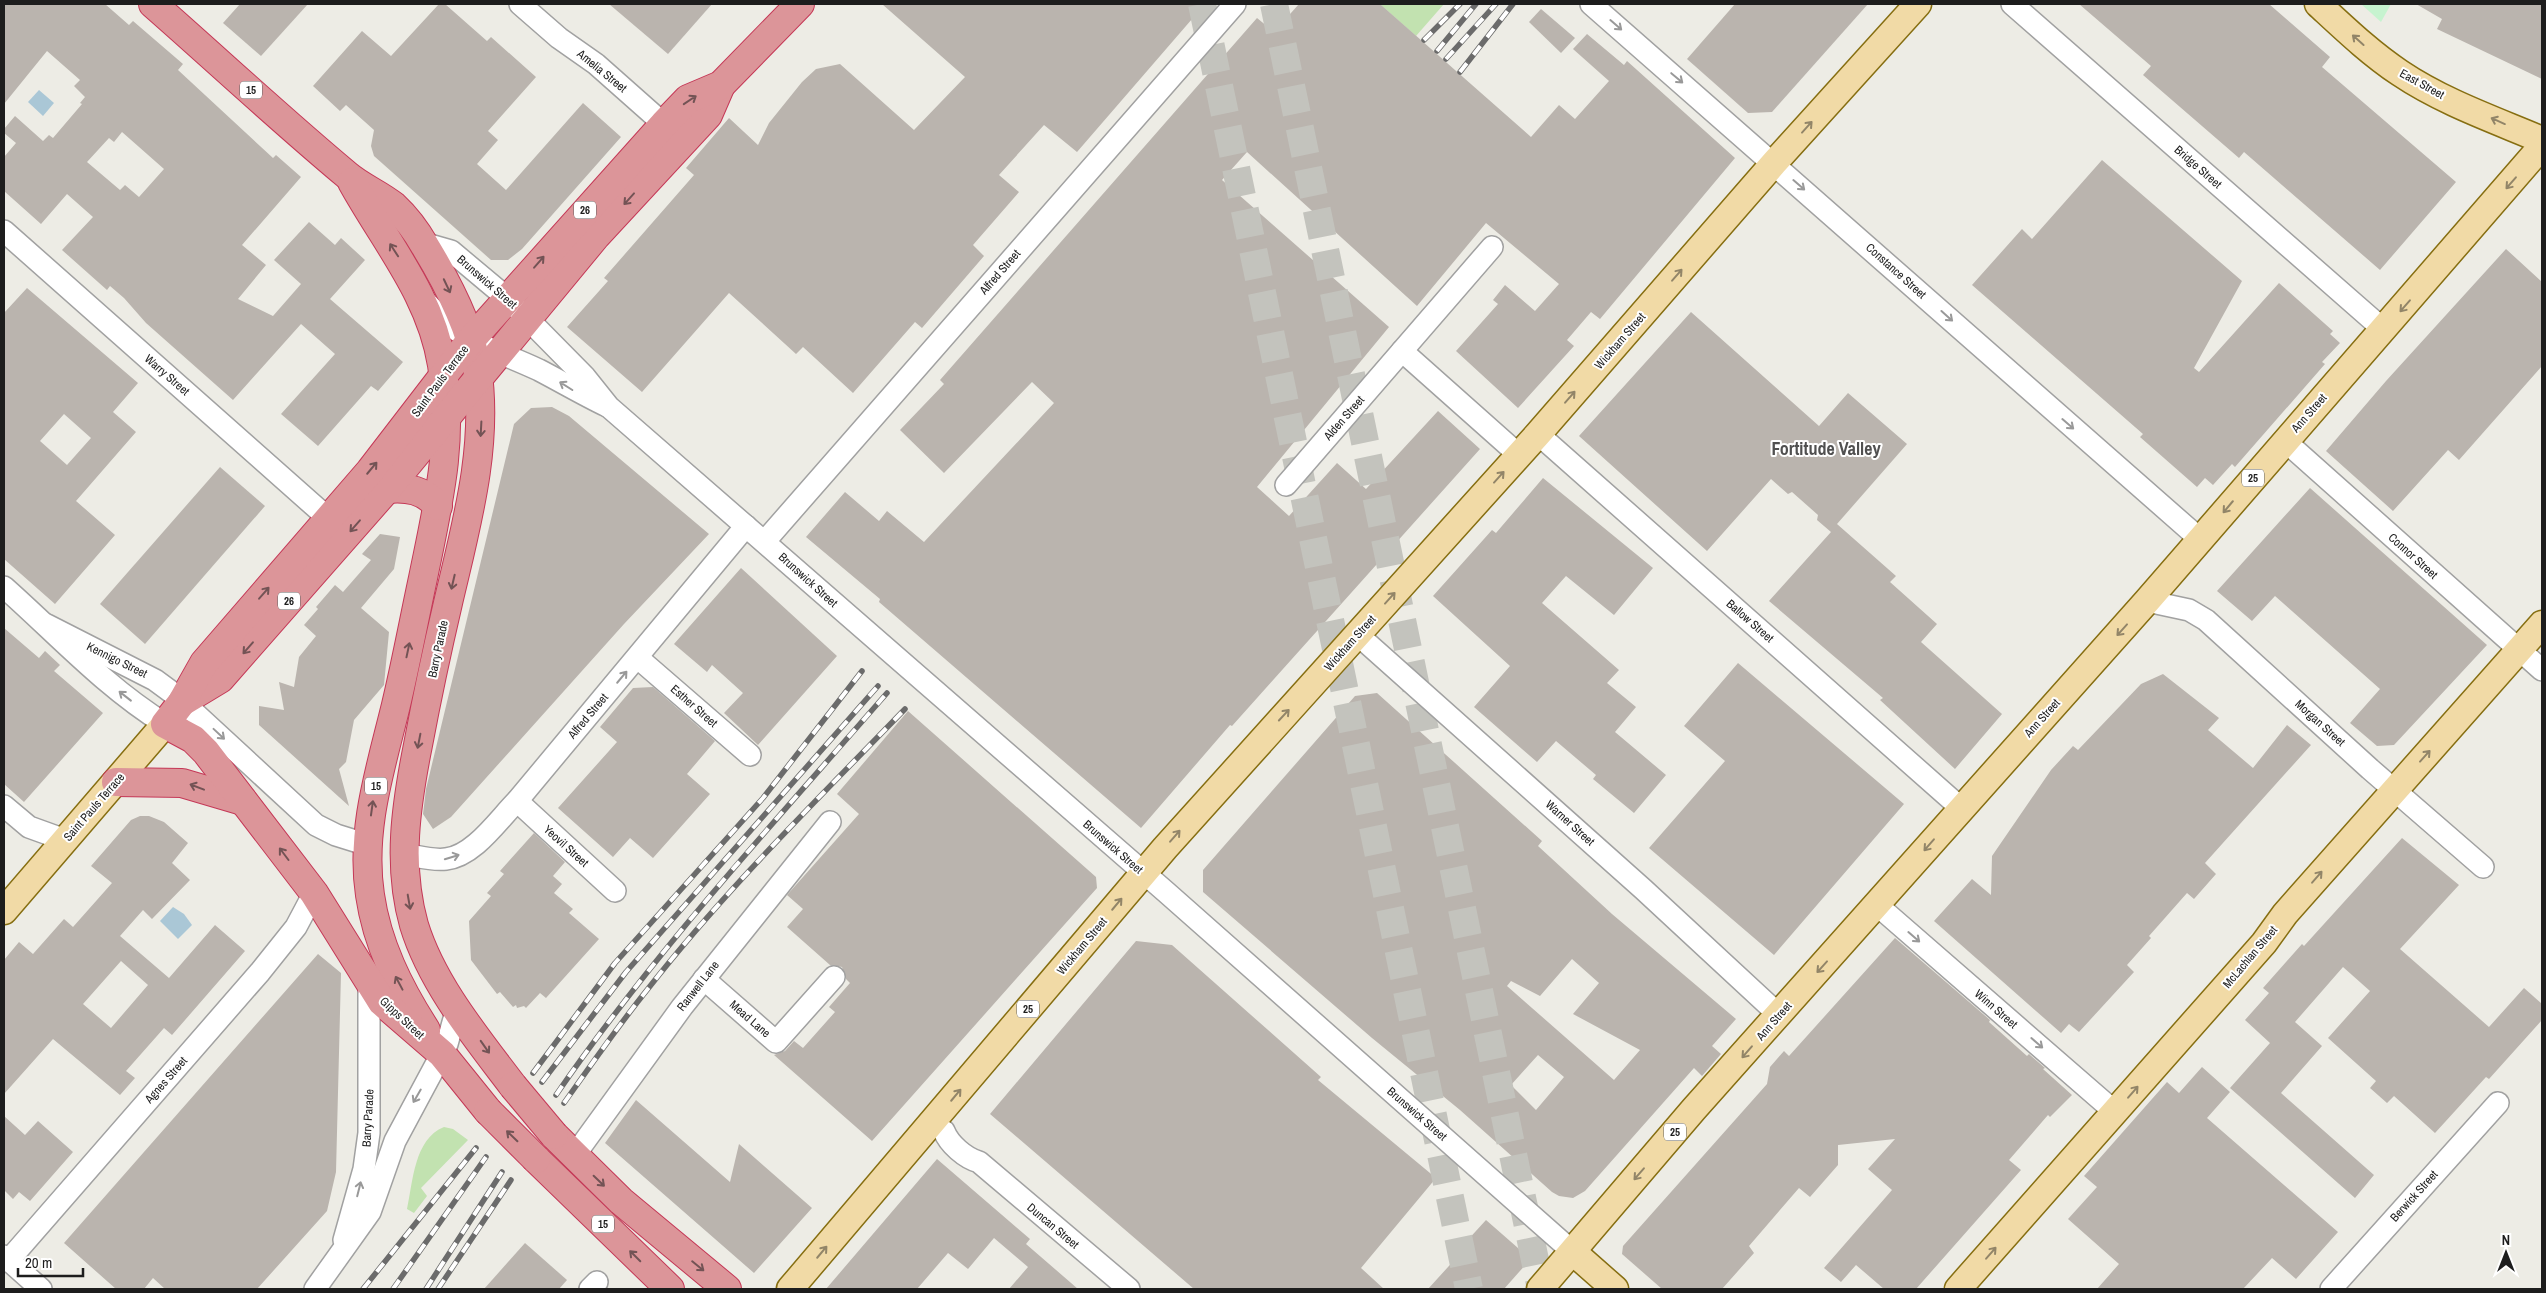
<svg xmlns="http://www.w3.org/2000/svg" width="2546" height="1293" font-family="'Archivo Narrow',sans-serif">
  <rect width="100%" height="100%" fill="#edece5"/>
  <g fill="#c2e2b0">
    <polygon points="1382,4 1444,4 1416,36 1381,5"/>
    <path d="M444,1127L453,1129L468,1140L421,1188L427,1196L414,1213L407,1209C413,1182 414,1139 444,1127Z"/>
  </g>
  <polygon fill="#c6f3cf" points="2361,4 2391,4 2381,22"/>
  <g fill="#aac7d6">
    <polygon points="39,90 54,103 43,116 28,102"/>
    <polygon points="173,907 184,914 192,925 178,939 160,921"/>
  </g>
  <g fill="#bab4ae" fill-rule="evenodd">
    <path d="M4,4H105L129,25L133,21L183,64L178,70L273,158L276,155L301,177L242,245L266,265L238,299L273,316L301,284L274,260L309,222L335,245L341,238L365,260L330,299L403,362L378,391L371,386L318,446L281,414L335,354L301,324L233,400L146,323L124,298L110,286L107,290L62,250L93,217L67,194L41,224L4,191V157L16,143L4,133V129L15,116L43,141L49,135L53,138L82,104L80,103L85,97L74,86L80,80L47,51L4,104ZM122,132L164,169L139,197L125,185L120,190L87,162L109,138L114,142Z"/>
    <polygon points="240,4 308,4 261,56 223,23"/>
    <polygon points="439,4 445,4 487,41 491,37 536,77 488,131 498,140 477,164 506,190 583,103 621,137 522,249 508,260 491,260 374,156 371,146 374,130 346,105 340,111 313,86 362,31 391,56"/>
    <polygon points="609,4 712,4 668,54"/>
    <polygon points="882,4 1205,4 1077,152 1044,125 999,175 1019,192 973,245 984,256 922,328 915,322 853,393 803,347 796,354 729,293 642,392 567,327 608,281 604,278 694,175 686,168 729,118 758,145 769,123 802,82 816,69 840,64 914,130 965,77"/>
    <polygon points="1299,4 1380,4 1531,137 1559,105 1575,119 1609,81 1573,49 1587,34 1624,65 1627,61 1735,158 1600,319 1591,312 1567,340 1574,346 1518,408 1456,351 1498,304 1493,300 1505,285 1535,311 1559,284 1486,223 1417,306 1247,152 1222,180 1389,327 1257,487 1289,516 1337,463 1366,489 1438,411 1480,449 1232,726 1230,725 1141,828 879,602 880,599 806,537 845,492 879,521 887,511 924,542 1054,403 1032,382 944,473 900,430 944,384 940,380 1257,18 1274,32"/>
    <polygon points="1735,4 1868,4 1772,112 1748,113 1687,59"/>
    <polygon points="2079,4 2269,4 2330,57 2322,67 2456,182 2380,270 2244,152 2239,158 2143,75 2151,66"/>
    <polygon points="2416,4 2542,4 2542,79 2437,29 2442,19"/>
    <polygon points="1541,9 1575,38 1561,53 1529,22"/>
    <polygon points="2102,160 2242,281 2194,368 2199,372 2279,283 2333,331 2330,334 2340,343 2322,362 2325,364 2235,467 2232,464 2213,485 2205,478 2197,487 2140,437 2143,434 1972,285 2022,229 2032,239"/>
    <polygon points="2506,249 2542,282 2542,366 2459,460 2448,450 2393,511 2326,451 2386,381"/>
    <path d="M27,288L138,383L113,412L136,432L76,501L115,535L55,604L4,559V313ZM64,414L91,438L67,465L40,441Z"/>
    <polygon points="1691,312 1819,426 1848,393 1907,444 1837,524 1896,576 1890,582 1937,624 1921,642 2002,714 1955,769 1880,700 1883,698 1769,601 1831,532 1817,520 1818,515 1792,492 1788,494 1771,479 1707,551 1579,436"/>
    <polygon points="552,407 569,416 709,534 624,624 451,817 433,829 423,814 426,789 514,424 531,408"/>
    <polygon points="220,467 265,506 145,644 100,604"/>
    <polygon points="1543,478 1653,568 1614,615 1566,576 1542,603 1619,670 1607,683 1636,707 1615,732 1666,775 1634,813 1593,779 1596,775 1556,741 1537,762 1474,707 1510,666 1433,596 1492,530 1496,533"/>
    <polygon points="2310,488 2487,645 2394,745 2377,746 2350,723 2380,689 2275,596 2252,621 2217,591"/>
    <polygon points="380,534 400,537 394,569 361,608 389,632 384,685 354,720 346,762 339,769 349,806 259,725 259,706 284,710 279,682 294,687 299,657 316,636 304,625 318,609 316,607 335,585 343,592 371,560 362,554"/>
    <polygon points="741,568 837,656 758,745 724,713 743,693 712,665 707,672 674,644"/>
    <polygon points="4,628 39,658 45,651 60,665 54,671 103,713 24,802 4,784"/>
    <polygon points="1738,663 1904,804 1774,955 1649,848 1725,761 1684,726"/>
    <polygon points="2163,674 2219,718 2208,730 2253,768 2287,725 2311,745 2205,863 2216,874 2194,899 2187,893 2149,936 2151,938 2127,965 2134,972 2079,1032 2069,1024 2061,1033 1934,921 1972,879 1991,895 1992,856 2051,770 2073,746 2078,750 2141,684"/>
    <polygon points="653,687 715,741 687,774 710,794 653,858 630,838 613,857 558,808 617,742 600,727 633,688"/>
    <path d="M1377,693L1542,841L1538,846L1612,914L1736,1019L1712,1046L1721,1054L1702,1076L1694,1068L1585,1191L1573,1198L1559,1196L1552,1192L1460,1110L1372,1038L1203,892V870L1355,696ZM1572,959L1599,983L1573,1014L1640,1050L1614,1080L1507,986L1511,981L1540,996ZM1538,1055L1564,1077L1536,1110L1511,1085Z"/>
    <polygon points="908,711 1096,877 1097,888 872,1141 774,1055 785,1051 794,1041 803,1048 835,1012 829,1007 850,983 846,979 842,967 830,965 787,927 803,909 787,895 859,814 837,794"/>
    <path d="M140,816H149L164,822L188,843L172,863L190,880L152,919L143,910L120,936L169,978L215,925L245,951L172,1035L164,1028L126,1071L135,1078L120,1095L53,1039L4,1094V960L19,942L33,954L64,919L73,927L112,883L91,866L131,820ZM121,961L148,985L111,1028L83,1004Z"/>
    <polygon points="534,833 565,862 553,876 562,884 554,893 573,909 569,913 599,939 546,998 540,993 526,1008 524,1006 517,1008 516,1005 513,1007 500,992 497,994 471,960 469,921 491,896 487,893 504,874 500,871"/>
    <polygon points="2402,838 2459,885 2400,949 2489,1027 2524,988 2542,1004 2542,1020 2489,1079 2486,1077 2435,1133 2394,1096 2387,1103 2370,1088 2376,1081 2328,1038 2370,991 2343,967 2295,1022 2322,1046 2281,1093 2374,1175 2355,1198 2230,1088 2270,1043 2245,1020 2269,993 2263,988 2302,944 2304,946"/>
    <polygon points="1895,938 1990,1020 1989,1022 2027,1056 2029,1054 2045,1068 2043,1069 2072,1095 2050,1117 2048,1115 2009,1160 2021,1170 1916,1289 1884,1289 1856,1265 1841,1282 1824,1268 1892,1190 1868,1169 1895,1139 1838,1145 1838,1165 1810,1197 1799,1188 1749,1246 1754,1253 1722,1289 1662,1289 1622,1254 1623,1246 1767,1084 1770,1067 1784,1051 1789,1056"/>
    <polygon points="1136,941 1172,945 1321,1077 1318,1080 1436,1178 1361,1268 1384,1289 1194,1289 990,1114"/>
    <polygon points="318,954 341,973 336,1172 327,1211 257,1289 165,1289 153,1278 144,1289 116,1289 64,1243"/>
    <polygon points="2202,1067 2230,1092 2207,1118 2338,1232 2296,1279 2272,1258 2243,1289 2097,1289 2119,1264 2068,1219 2097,1187 2084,1176 2167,1082 2179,1093"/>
    <polygon points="636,1100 730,1182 739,1144 812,1208 754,1273 605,1143"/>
    <polygon points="4,1116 25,1135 38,1121 73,1152 30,1201 19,1192 13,1199 4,1190"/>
    <polygon points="937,1159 1030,1239 1026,1244 1078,1289 1009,1289 1028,1267 994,1238 968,1269 948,1253 917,1289 826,1289"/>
    <polygon points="1486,1220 1526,1255 1527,1263 1504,1289 1428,1289 1468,1245 1465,1243"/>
    <polygon points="525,1243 567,1280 559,1289 484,1289"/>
  </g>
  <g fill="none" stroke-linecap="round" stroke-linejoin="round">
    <g stroke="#c3c3bd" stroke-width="28" stroke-dasharray="28 14" stroke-linecap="butt">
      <polyline points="1202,4 1469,1289"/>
      <polyline points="1274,4 1541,1289"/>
    </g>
    <g stroke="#a1a1a1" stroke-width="24">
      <g id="minor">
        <polyline points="520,4 559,38 596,64 675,134"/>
        <polyline points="1591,4 2201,540"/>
        <polyline points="2012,4 2384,330"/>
        <polyline points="4,231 329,519"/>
        <polyline points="423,243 451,251 507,298 585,377 609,407 1166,892 1573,1252"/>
        <path d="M425,301C464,345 490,347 539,370C562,382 584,395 607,406"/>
        <polyline points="1402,351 1519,455"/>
        <polyline points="1538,434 1962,809"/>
        <polyline points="2285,441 2542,670"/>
        <polyline points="1286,485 1492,247"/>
        <polyline points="765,541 1235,4"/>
        <path d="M4,587C56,633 105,687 165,724"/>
        <polyline points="2147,601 2189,610 2206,620 2370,769 2483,867"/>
        <polyline points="47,625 155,680 174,694 316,825 336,835 368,845"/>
        <polyline points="1358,635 1643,889 1779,1015"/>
        <polyline points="638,658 750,755"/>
        <polyline points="517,801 615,891"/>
        <polyline points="4,806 29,827 65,840"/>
        <path d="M404,854C417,856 432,861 446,859C474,856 498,820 517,801L746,526"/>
        <polyline points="1877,905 2115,1112"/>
        <polyline points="704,979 776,1042 834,977"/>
        <path d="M944,1131C949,1144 965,1158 979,1162L1129,1289"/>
        <polyline points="574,1156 682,1007 830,822"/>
        <polyline points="344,1240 364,1169 369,1133 369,980"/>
        <polyline points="4,1256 41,1289"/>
        <polyline points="8,1261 260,972 296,927 314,893"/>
        <polyline points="315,1289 370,1212 395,1141 447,1044 457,1008"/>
        <polyline points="590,1289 597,1282"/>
        <polyline points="2331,1289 2498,1103"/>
      </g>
    </g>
    <g stroke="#866e11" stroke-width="29">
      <g id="major">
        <path d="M2318,4C2344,28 2370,53 2400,73C2443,102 2495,120 2542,140"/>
        <polyline points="4,911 165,724"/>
        <polyline points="1573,1252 1615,1289"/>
        <polyline points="790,1289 1165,848 1538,434 1774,163 1918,4"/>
        <polyline points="1540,1289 1694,1109 2147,601 2542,146"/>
        <polyline points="1958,1289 2264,943 2285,914 2542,624"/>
      </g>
    </g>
    <g stroke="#c53857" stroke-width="30">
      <g id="highway">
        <path d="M153,4C218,61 281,120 347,175C361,187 379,194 394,206C406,217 417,232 425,246C447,282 470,325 477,367C489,446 466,526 448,603C437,650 427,697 418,745C406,805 397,865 414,925C432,984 476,1037 513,1086"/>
        <path d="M352,182C385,242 431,295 442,365C454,442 438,504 423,578C414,620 406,663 396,705C381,767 360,830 370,895C377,944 399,988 426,1030"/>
        <path d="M387,489C408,487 424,490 438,506"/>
        <polyline points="182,702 220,679 387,489 596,236 708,115 721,85"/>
        <polyline points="116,782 182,783 243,801"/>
        <polyline points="488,1111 442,1054 382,1002 314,893 206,752 193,739 165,724 182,702 204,663 370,471 470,341 664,124 688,99 721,85 800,4"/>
        <polyline points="554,1135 621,1201 727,1289"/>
        <polyline points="536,1159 670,1289"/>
      </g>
    </g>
    <use href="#minor" stroke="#fff" stroke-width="21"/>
    <use href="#major" stroke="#f1daa6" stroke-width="26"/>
    <use href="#highway" stroke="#dc9599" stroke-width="28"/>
    <g stroke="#6b6b6b" stroke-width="5.5">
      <g id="rail">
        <polyline points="1424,40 1460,4"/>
        <polyline points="1437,51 1476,4"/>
        <polyline points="1446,59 1496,4"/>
        <polyline points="1460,72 1513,4"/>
        <polyline points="533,1073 615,963 763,798 862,671"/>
        <polyline points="542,1082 626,972 878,686"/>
        <path d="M556,1095C654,952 773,824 887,693"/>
        <path d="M564,1103C591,1065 618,1026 647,990C725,890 817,800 905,709"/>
        <polyline points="363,1289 476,1148"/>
        <polyline points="393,1289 486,1157"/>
        <polyline points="426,1289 502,1172"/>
        <polyline points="438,1289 511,1180"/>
      </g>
    </g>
    <use href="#rail" stroke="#fff" stroke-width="4" stroke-dasharray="11" stroke-linecap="butt"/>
    <g stroke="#c53857" stroke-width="30" stroke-linecap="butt">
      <g id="highway-bridge">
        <polyline points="513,1086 554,1135"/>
        <polyline points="488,1111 536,1159"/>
      </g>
    </g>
    <use href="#highway-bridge" stroke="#dc9599" stroke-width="28"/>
  </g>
  <defs><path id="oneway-shaft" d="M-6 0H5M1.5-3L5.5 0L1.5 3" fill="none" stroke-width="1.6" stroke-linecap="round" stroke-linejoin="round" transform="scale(1.25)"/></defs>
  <g stroke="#999">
    <use href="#oneway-shaft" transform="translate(1616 25) rotate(41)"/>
    <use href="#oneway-shaft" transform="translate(1677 78) rotate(40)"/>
    <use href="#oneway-shaft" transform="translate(1799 185) rotate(41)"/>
    <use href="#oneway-shaft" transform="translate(1947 316) rotate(42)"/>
    <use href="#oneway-shaft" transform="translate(566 386) rotate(-148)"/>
    <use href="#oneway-shaft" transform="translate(2068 424) rotate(41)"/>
    <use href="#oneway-shaft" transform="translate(622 677) rotate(-50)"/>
    <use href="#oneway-shaft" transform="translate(125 696) rotate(-142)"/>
    <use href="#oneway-shaft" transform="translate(219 734) rotate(43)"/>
    <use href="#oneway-shaft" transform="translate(452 857) rotate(-17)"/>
    <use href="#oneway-shaft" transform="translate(1914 937) rotate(41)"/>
    <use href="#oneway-shaft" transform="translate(2037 1043) rotate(41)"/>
    <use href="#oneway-shaft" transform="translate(417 1096) rotate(120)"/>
    <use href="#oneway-shaft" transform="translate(359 1189) rotate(-76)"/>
  </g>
  <g stroke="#928568">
    <use href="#oneway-shaft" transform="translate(2358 40) rotate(-138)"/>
    <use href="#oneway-shaft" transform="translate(2498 121) rotate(-156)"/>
    <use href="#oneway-shaft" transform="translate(1807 127) rotate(-48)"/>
    <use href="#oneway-shaft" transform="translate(2511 183) rotate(131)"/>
    <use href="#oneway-shaft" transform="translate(1677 275) rotate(-49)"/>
    <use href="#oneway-shaft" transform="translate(2405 306) rotate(131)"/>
    <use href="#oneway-shaft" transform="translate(1570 397) rotate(-49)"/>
    <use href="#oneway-shaft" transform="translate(1499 477) rotate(-48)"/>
    <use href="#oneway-shaft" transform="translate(2228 507) rotate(130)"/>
    <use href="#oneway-shaft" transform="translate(1390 598) rotate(-48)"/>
    <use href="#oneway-shaft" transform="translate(2122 630) rotate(132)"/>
    <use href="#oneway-shaft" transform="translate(1284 715) rotate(-47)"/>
    <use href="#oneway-shaft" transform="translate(2425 756) rotate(-48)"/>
    <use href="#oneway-shaft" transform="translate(1175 836) rotate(-49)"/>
    <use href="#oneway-shaft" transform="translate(1929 845) rotate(131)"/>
    <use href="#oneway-shaft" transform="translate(2317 877) rotate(-49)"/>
    <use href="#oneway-shaft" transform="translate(1117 904) rotate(-50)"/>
    <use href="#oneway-shaft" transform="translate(1822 967) rotate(132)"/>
    <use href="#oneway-shaft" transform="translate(1747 1052) rotate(131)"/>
    <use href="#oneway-shaft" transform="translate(2133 1092) rotate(-49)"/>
    <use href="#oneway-shaft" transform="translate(956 1095) rotate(-50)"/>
    <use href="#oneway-shaft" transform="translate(1639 1174) rotate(131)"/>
    <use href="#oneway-shaft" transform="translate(822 1252) rotate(-50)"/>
    <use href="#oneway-shaft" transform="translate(1991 1253) rotate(-49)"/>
  </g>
  <g stroke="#735355">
    <use href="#oneway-shaft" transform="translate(690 100) rotate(-34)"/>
    <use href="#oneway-shaft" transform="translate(629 199) rotate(132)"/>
    <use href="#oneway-shaft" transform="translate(394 250) rotate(-123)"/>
    <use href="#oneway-shaft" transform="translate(539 262) rotate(-49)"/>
    <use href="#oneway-shaft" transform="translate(447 286) rotate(65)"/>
    <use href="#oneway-shaft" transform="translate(481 429) rotate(93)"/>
    <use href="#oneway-shaft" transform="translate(372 468) rotate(-50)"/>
    <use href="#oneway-shaft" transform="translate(355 526) rotate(131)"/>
    <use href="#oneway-shaft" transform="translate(453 582) rotate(103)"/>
    <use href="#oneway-shaft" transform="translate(264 593) rotate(-49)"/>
    <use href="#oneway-shaft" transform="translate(248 648) rotate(131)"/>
    <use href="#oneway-shaft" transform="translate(408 650) rotate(-78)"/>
    <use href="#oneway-shaft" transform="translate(419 741) rotate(101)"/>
    <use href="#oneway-shaft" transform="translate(197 787) rotate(-159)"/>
    <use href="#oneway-shaft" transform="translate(372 808) rotate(-82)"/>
    <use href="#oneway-shaft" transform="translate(284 854) rotate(-127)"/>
    <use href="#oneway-shaft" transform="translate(409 902) rotate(80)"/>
    <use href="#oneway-shaft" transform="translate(399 983) rotate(-118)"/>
    <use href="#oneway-shaft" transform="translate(485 1047) rotate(55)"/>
    <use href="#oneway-shaft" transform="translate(512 1136) rotate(-136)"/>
    <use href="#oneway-shaft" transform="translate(599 1181) rotate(44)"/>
    <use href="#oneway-shaft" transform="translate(635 1256) rotate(-135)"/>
    <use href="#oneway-shaft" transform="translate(698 1266) rotate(39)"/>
  </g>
  <g text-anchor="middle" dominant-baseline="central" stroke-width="4" stroke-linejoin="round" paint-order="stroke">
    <g fill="#fff" stroke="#616161" stroke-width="1">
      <rect x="240" y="81.5" width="22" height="17" rx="4"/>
      <rect x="574" y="201.5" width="22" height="17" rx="4"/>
      <rect x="2242" y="469.5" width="22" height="17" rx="4"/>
      <rect x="278" y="592.5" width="22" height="17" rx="4"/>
      <rect x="365" y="777.5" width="22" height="17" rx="4"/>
      <rect x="1017" y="1000.5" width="22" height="17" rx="4"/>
      <rect x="1664" y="1123.5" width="22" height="17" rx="4"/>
      <rect x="592" y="1215.5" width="22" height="17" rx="4"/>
    </g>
    <g font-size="11" font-weight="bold" fill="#1d1d1d">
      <text x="251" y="90">15</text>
      <text x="585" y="210">26</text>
      <text x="2253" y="478">25</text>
      <text x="289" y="601">26</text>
      <text x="376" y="786">15</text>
      <text x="1028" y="1009">25</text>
      <text x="1675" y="1132">25</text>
      <text x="603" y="1224">15</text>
    </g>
    <g font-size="12" fill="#1d1d1d" stroke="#fff">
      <text transform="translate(602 71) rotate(39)">Amelia Street</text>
      <text transform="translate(2422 84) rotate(29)">East Street</text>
      <text transform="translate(2198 167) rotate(41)">Bridge Street</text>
      <text transform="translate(1896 271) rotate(42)">Constance Street</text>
      <text transform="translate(1000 272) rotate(-49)">Alfred Street</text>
      <text transform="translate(487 282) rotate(41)">Brunswick Street</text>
      <text transform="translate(1620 341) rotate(-49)">Wickham Street</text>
      <text transform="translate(167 375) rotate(41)">Warry Street</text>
      <text transform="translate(440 381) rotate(-53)">Saint Pauls Terrace</text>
      <text transform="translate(2309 413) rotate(-49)">Ann Street</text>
      <text transform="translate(1344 418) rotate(-49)">Alden Street</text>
      <text transform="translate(2413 556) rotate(42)">Connor Street</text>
      <text transform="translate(808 580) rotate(42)">Brunswick Street</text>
      <text transform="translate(1750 621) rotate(41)">Ballow Street</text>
      <text transform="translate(1350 643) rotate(-48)">Wickham Street</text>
      <text transform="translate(438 649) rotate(-78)">Barry Parade</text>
      <text transform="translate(117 660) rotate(26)">Kennigo Street</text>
      <text transform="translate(694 706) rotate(41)">Esther Street</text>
      <text transform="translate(588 716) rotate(-50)">Alfred Street</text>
      <text transform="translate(2042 718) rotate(-48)">Ann Street</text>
      <text transform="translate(2320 723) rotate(42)">Morgan Street</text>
      <text transform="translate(94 807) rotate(-49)">Saint Pauls Terrace</text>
      <text transform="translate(1570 823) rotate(42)">Warner Street</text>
      <text transform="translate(566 846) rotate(42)">Yeovil Street</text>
      <text transform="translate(1113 847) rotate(41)">Brunswick Street</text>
      <text transform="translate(1082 946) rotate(-50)">Wickham Street</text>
      <text transform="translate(2250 957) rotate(-50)">McLachlan Street</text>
      <text transform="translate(698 986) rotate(-52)">Ranwell Lane</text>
      <text transform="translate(1996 1009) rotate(41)">Winn Street</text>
      <text transform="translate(402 1018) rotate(43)">Gipps Street</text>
      <text transform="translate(750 1019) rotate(41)">Mead Lane</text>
      <text transform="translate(1774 1021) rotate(-49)">Ann Street</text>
      <text transform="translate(166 1080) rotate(-49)">Agnes Street</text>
      <text transform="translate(1417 1114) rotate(41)">Brunswick Street</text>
      <text transform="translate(368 1118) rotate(-87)">Barry Parade</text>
      <text transform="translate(2414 1196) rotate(-48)">Berwick Street</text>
      <text transform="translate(1053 1226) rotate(40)">Duncan Street</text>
    </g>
    <g font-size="18" font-weight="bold" fill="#505050" stroke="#fff">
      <text x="1826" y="448">Fortitude Valley</text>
    </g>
  </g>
  <rect width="2546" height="1293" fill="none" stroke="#1d1d1d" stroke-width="10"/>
  <g transform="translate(2506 1253)" stroke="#ffffff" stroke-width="4" paint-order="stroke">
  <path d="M0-4L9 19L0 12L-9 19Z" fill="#1d1d1d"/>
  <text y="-8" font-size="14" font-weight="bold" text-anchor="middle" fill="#1d1d1d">N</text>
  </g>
  <path d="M18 1268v8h65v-8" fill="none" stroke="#1d1d1d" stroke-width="2.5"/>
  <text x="25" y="1268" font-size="15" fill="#1d1d1d" stroke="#ffffff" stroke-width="4" paint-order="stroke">20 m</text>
</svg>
